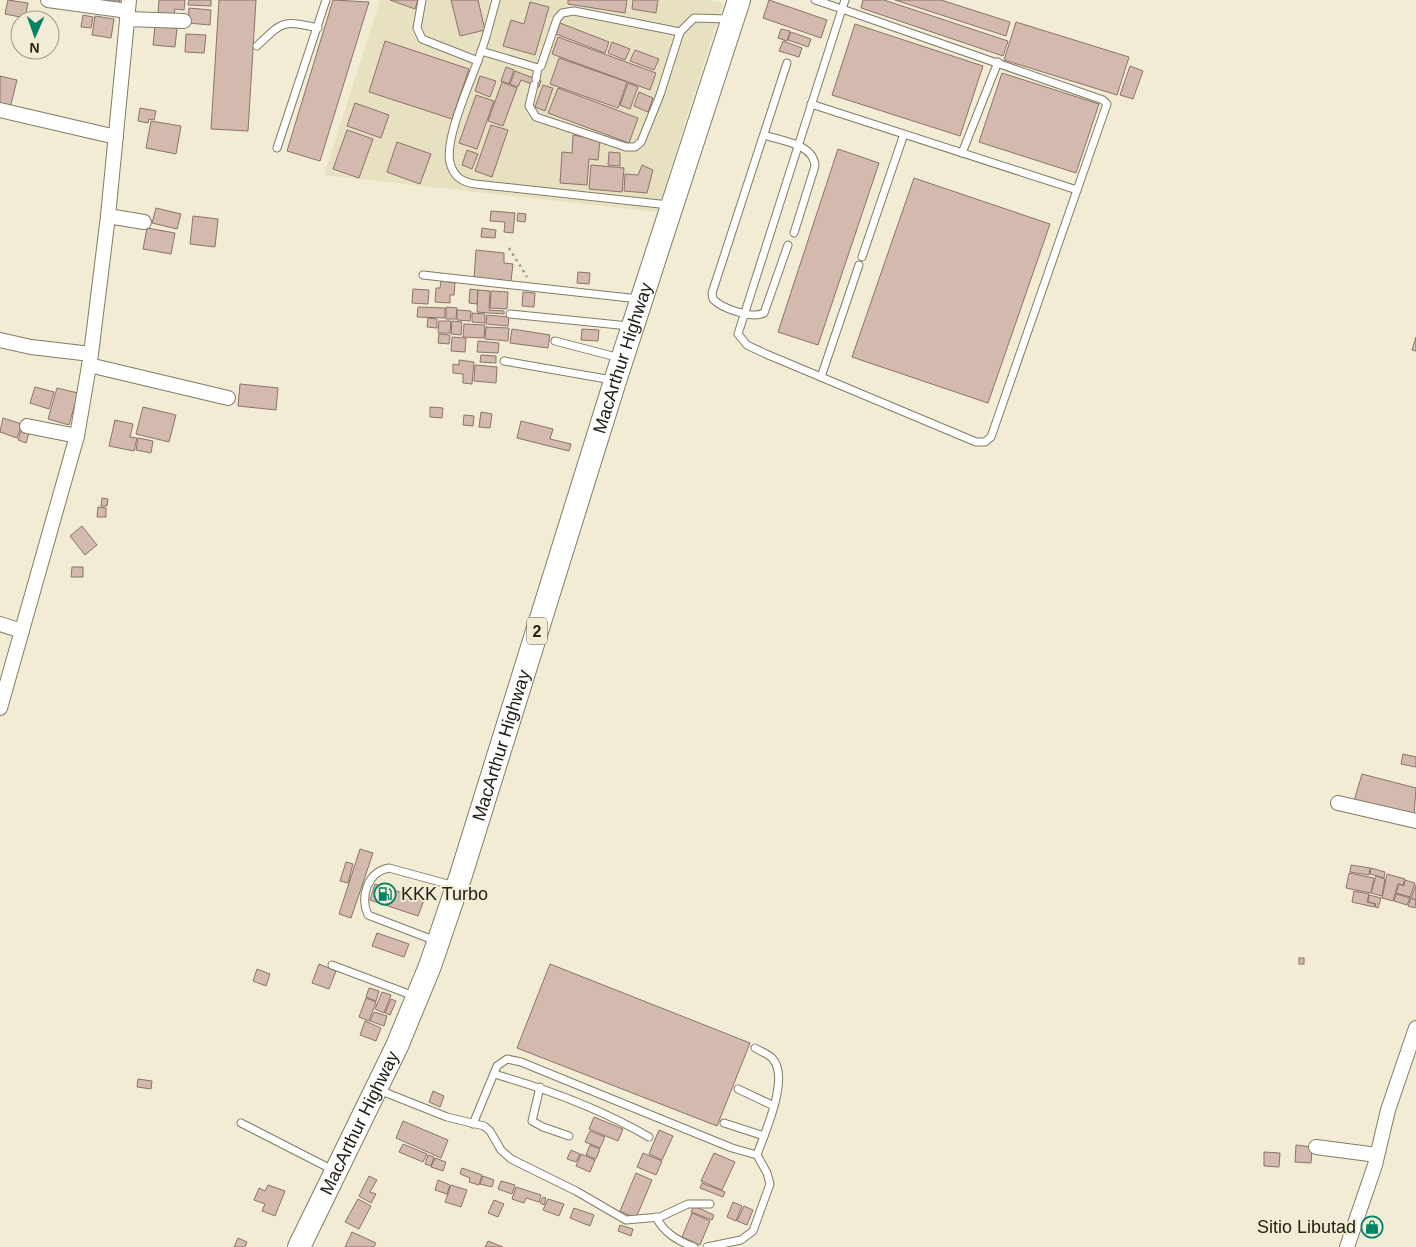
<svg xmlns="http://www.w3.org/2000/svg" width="1416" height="1247" font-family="Helvetica,sans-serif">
  <rect width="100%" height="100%" fill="#f1ecd3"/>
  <polygon fill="#e8e1c1" points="380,0 708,0 723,3 657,212 324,175"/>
  <g fill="#d4b9af" stroke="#8b7369">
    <polygon points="8,0 28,3 25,18 5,14"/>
    <polygon points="102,0 120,0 119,6 102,3"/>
    <polygon points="159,0 185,0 184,10 175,9 174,14 158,13"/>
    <polygon points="189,0 211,0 211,6 188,5"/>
    <polygon points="219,0 256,0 248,131 211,129"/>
    <polygon points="333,0 369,2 320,161 287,151"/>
    <polygon points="390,0 418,0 415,9"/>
    <polygon points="451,0 478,0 485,30 460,36"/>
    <polygon points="568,0 627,0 625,13 568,4"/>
    <polygon points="633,0 658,0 656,13 632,9"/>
    <polygon points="769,0 827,20 821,38 763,18"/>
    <polygon points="863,0 884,0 1008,41 1003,56 861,8"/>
    <polygon points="895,0 941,0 1010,22 1006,36"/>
    <polygon points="530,2 549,7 535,55 503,46 511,20 524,24"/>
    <polygon points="189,8 211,10 210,25 188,23"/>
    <polygon points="83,15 93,17 91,28 81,27"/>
    <polygon points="95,16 114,19 111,38 92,35"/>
    <polygon points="1016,22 1129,57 1117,95 1004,60"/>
    <polygon points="560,23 609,42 605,53 556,34"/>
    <polygon points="855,24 983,66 960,136 832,95"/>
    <polygon points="155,26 177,28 175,47 153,45"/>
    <polygon points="781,29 790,31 787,41 778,38"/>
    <polygon points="791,32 811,39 808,47 788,40"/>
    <polygon points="186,34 206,35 204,53 185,52"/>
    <polygon points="558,37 656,73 650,90 552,54"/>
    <polygon points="385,41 469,69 452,119 369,92"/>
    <polygon points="783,41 802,48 799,57 779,51"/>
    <polygon points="612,42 630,49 625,60 608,53"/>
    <polygon points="635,50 659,59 654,70 630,61"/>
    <polygon points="559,58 627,82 618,108 550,84"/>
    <polygon points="1130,66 1143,71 1133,99 1120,95"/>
    <polygon points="506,67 514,70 509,84 501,81"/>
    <polygon points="515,71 541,81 539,87 521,80 518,87 510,84"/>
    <polygon points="1002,73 1099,104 1076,173 979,142"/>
    <polygon points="0,76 17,80 10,108 0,105"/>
    <polygon points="480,76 496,81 490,97 475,91"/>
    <polygon points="502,82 517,88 503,126 488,121"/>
    <polygon points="628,83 638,87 630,109 620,105"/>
    <polygon points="543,85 553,88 545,111 535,107"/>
    <polygon points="558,88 638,118 629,143 548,113"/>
    <polygon points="639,92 653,98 648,112 634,106"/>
    <polygon points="476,95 494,101 477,149 459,143"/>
    <polygon points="355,103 389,115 381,138 347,126"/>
    <polygon points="140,108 156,111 154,120 149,119 148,123 138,121"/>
    <polygon points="151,121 181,126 176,154 146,148"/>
    <polygon points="491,125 508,130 492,177 475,171"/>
    <polygon points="347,130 373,139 359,178 333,169"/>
    <polygon points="573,135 600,140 598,160 589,159 587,185 560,183 562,152 572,153"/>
    <polygon points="397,142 431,154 420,184 387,172"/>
    <polygon points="838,149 879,163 818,345 778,332"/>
    <polygon points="467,150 478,154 472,169 462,165"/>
    <polygon points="609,152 620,153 620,166 608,165"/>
    <polygon points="591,165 624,168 622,192 589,189"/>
    <polygon points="642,165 653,170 647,193 624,191 625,174 638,175"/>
    <polygon points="914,178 1050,224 988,403 852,357"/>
    <polygon points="156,208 181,214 177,229 152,223"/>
    <polygon points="491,211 515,213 513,233 504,232 505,222 490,221"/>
    <polygon points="518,213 526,214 525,222 517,221"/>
    <polygon points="193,216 218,219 215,247 190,244"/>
    <polygon points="147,228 175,233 171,254 143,249"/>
    <polygon points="482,228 496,230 495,238 481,237"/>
    <polygon points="476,250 504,253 504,263 513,264 511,281 474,278"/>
    <polygon points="578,272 590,273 589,284 577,283"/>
    <polygon points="441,281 455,283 454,295 450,295 450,303 435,302 436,288 440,288"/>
    <polygon points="413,289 429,290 428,304 412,303"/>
    <polygon points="470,289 478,290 477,304 469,303"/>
    <polygon points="478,290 490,291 489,310 504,311 504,314 477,312"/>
    <polygon points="491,291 508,292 507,309 490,308"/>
    <polygon points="523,292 535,293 534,307 522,306"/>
    <polygon points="418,307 445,308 445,318 417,317"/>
    <polygon points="446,307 457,308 456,319 446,319"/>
    <polygon points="457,310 471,311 470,321 457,320"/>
    <polygon points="472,313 485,314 485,323 472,322"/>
    <polygon points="487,315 509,317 508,326 486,324"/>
    <polygon points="428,318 437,319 437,328 427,327"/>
    <polygon points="439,321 451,321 450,333 438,333"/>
    <polygon points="452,321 462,322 461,335 451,334"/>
    <polygon points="464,324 485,325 484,338 463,337"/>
    <polygon points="486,327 509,328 508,341 485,339"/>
    <polygon points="512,329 550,335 548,348 510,343"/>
    <polygon points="582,329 599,330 598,341 581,340"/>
    <polygon points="439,334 450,335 449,344 438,343"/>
    <polygon points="452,337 466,338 465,352 451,351"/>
    <polygon points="1416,337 1416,351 1412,350"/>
    <polygon points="478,341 499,343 498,353 477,352"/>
    <polygon points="481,355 496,356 496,363 480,362"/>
    <polygon points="459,360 474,362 472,384 463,383 463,374 453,373 453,364 459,365"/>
    <polygon points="475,365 497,367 496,383 474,381"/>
    <polygon points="240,384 278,388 276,410 238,406"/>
    <polygon points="35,387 54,392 49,409 30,403"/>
    <polygon points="57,388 78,393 69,425 48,419"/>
    <polygon points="143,407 176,415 169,442 136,434"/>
    <polygon points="430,407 443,408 442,418 430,417"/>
    <polygon points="481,412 492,414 490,428 479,427"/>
    <polygon points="464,415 474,416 473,426 463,425"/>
    <polygon points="3,418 22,424 17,438 0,432"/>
    <polygon points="115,420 133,424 130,437 137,438 134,451 109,446"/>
    <polygon points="521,421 553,429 550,439 571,444 569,451 517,438"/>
    <polygon points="21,431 29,433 26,443 18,440"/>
    <polygon points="138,438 153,441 151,453 136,450"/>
    <polygon points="102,498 108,499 107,506 101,506"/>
    <polygon points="98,507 106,508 106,517 97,517"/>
    <polygon points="82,526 97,545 85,555 70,536"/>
    <polygon points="72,567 83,567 83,577 71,577"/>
    <polygon points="1403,754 1416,757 1416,767 1401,764"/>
    <polygon points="1362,774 1416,788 1414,816 1354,801"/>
    <polygon points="360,849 373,853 351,918 339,914"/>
    <polygon points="346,862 353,864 348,883 340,881"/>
    <polygon points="1351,865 1370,868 1369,875 1350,872"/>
    <polygon points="1371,868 1385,872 1384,878 1370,874"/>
    <polygon points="1349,873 1374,878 1371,893 1346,888"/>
    <polygon points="1387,874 1405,879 1403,885 1398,884 1393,901 1382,898"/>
    <polygon points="1376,876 1385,879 1382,896 1371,893"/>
    <polygon points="1405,880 1415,883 1410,897 1396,893 1399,884 1404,886"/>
    <polygon points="375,884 424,900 418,916 370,900"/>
    <polygon points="1416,885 1416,900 1411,898"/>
    <polygon points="1354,891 1369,894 1367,902 1375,904 1374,907 1352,902"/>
    <polygon points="1396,894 1410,898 1407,905 1394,901"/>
    <polygon points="1369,895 1381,898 1378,908 1375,907 1376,904 1368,902"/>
    <polygon points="1411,898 1416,900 1415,908 1408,906"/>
    <polygon points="377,933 409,944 404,957 372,946"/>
    <rect x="1299" y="958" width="5" height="6"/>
    <polygon points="319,964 336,971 329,989 312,983"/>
    <polygon points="550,964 750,1043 717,1126 517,1048"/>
    <polygon points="257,969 270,974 266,986 253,981"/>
    <polygon points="369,988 379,991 376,1001 366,997"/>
    <polygon points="382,992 391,995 384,1013 375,1009"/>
    <polygon points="366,998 376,1002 369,1021 359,1017"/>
    <polygon points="391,999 396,1001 390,1015 385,1013"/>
    <polygon points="374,1012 387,1016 384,1026 370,1021"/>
    <polygon points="365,1021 381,1028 376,1041 360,1035"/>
    <polygon points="138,1079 152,1081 151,1089 137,1087"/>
    <polygon points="433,1091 444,1096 440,1107 429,1102"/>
    <polygon points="594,1117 623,1129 618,1141 589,1129"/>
    <polygon points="403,1121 448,1140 441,1158 396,1138"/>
    <polygon points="659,1130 673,1136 662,1160 649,1154"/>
    <polygon points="590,1131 605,1137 600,1148 585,1142"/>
    <polygon points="403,1144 427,1154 423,1162 399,1152"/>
    <polygon points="590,1145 600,1149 596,1159 586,1155"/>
    <polygon points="1296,1145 1312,1147 1311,1163 1295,1162"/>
    <polygon points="571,1150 580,1154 576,1162 567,1159"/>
    <polygon points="1264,1152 1280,1153 1279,1167 1264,1166"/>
    <polygon points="643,1153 662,1161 656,1175 637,1167"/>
    <polygon points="714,1153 735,1162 722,1190 701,1181"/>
    <polygon points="581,1154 595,1160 590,1172 576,1166"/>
    <polygon points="428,1155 434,1157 431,1166 425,1164"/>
    <polygon points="435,1158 446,1162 443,1171 431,1167"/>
    <polygon points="462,1168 482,1175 479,1185 469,1182 470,1178 460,1174"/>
    <polygon points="636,1173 652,1180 636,1218 620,1211"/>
    <polygon points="369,1176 377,1180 370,1192 376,1194 371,1203 359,1196"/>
    <polygon points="483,1176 494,1180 492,1187 480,1184"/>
    <polygon points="438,1180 450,1185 447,1194 435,1190"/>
    <polygon points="501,1181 515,1185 512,1194 498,1189"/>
    <polygon points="702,1183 725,1192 723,1197 700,1188"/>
    <polygon points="268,1185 285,1191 275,1216 262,1211 265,1204 254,1200 259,1188 265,1191"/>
    <polygon points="451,1185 467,1190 461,1207 445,1202"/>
    <polygon points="516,1187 541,1195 539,1202 526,1198 524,1203 512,1199"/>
    <polygon points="543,1197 546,1198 544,1205 540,1203"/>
    <polygon points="358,1199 371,1206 359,1229 345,1222"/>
    <polygon points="548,1199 564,1204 559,1216 543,1210"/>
    <polygon points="494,1200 504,1204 498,1217 488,1213"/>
    <polygon points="733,1202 742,1206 736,1221 727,1217"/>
    <polygon points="694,1206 714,1215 712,1220 691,1212"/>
    <polygon points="744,1206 753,1210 747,1225 737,1221"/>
    <polygon points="574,1208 594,1215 590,1226 570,1218"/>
    <polygon points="692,1213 710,1221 700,1245 682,1237"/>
    <polygon points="620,1225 633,1229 631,1236 618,1231"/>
    <polygon points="352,1232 376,1243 374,1247 345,1247"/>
    <polygon points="238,1238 247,1242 245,1247 234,1247"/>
    <polygon points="488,1241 503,1247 485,1247"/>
  </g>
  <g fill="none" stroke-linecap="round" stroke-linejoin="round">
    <g stroke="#817c65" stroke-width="9">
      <g id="service">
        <polyline points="422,0 417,28 422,39 478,61"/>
        <path d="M496,0C491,18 487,35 481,52C472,79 444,138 450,163C454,177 462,182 475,184L669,205"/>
        <polyline points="815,0 842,9 845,0"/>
        <polygon points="842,9 1103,100 1107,104 991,437 985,442 976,442 766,354 747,345 738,334"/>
        <path d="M257,46C283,21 282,20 318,28"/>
        <polyline points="481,51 538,68 541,66 557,19 562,13 574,11 680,32"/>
        <path d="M787,63L712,293L713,299C722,309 753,319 764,313L788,245"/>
        <polyline points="536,79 538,68"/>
        <polyline points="534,85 529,106 536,117 626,147 635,147 641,142 660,95 680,32 694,18 728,19"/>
        <polyline points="811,104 1077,190"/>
        <path d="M764,135C782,141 814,144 815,166L794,233"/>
        <polyline points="277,148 326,0"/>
        <polyline points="962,153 998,62"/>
        <polyline points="862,257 904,134"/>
        <polyline points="423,275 639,299"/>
        <polyline points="510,314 629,326"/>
        <polyline points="555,341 620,358"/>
        <polyline points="504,361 612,380"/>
        <polyline points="821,377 859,265"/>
        <path d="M436,941L368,915C360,897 367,872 389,868L455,886"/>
        <polyline points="332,965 414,996"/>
        <path d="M755,1048C760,1051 768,1054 772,1058C791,1077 764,1134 757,1155"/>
        <path d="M494,1074C547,1089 601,1109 649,1137"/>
        <polyline points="540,1087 532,1121 543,1127 569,1136"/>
        <polyline points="738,1089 774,1106"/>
        <polyline points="379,1090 447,1117 484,1126 490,1131 501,1150 511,1159 576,1191 626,1220 660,1217 688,1204 710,1204"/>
        <polyline points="241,1123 333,1170"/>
        <polyline points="724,1123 764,1136"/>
        <polyline points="473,1124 497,1066 507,1059 521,1062 732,1148 757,1155 767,1173 770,1184 753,1231 741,1240 707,1247"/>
        <path d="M656,1217C664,1233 678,1241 694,1247"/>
      </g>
    </g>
    <g stroke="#817c65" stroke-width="16">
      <g id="minor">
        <polyline points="48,0 128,11"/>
        <polyline points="127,19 184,21"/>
        <polyline points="0,110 116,137"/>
        <polyline points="108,216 144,222"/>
        <polyline points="0,340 31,347 91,354"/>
        <polyline points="89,365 228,398"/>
        <polyline points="27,426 77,436"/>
        <polyline points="0,624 22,631"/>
        <polyline points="0,708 77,436 91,354 108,216 129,0"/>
        <polyline points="1338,803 1416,821"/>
        <polyline points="1316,1147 1377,1155"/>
        <polyline points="1347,1247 1375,1165 1388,1110 1416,1028"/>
      </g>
    </g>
    <g stroke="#817c65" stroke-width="24">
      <g id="trunk">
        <path id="s1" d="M299,1247L397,1046L430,966L461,875L615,381L739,0"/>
      </g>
    </g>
    <polyline stroke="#9f9b89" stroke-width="2.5" stroke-dasharray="2.5 4" stroke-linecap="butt" points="509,248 527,277"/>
    <use href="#service" stroke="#fff" stroke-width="7"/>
    <use href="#minor" stroke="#fff" stroke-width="14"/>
    <use href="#trunk" stroke="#fff" stroke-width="22"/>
  </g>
  <defs>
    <g id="fuel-ring" transform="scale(1.125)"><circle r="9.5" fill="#f1ecd3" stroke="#008265" stroke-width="1.5"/><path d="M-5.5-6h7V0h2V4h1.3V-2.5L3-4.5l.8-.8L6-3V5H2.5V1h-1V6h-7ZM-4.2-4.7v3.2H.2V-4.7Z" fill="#008265"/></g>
    <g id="shop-ring" transform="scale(1.125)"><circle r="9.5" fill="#f1ecd3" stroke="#008265" stroke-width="1.5"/><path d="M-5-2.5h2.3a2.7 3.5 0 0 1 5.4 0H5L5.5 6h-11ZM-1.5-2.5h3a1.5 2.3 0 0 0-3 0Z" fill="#008265"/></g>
  </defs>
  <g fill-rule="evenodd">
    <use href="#fuel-ring" x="385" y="894"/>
    <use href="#shop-ring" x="1372" y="1227"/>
  </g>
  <g text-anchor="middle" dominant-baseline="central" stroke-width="4" stroke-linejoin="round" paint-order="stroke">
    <rect fill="#f1ecd3" stroke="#615e50" stroke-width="1" x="527" y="617.5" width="20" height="27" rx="4"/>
    <g font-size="16" font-weight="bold" fill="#232118">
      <text x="537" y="631">2</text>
    </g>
    <g font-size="18" fill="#232118" stroke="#f1ecd3">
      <text stroke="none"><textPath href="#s1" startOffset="948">MacArthur Highway</textPath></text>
      <text stroke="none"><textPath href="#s1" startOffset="542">MacArthur Highway</textPath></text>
      <text stroke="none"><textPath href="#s1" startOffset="138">MacArthur Highway</textPath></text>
    </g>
    <g font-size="18" fill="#232118" stroke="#f1ecd3" text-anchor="start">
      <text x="401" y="894">KKK Turbo</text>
      <text x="1356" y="1227" text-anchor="end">Sitio Libutad</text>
    </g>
  </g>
  <g transform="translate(35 35) rotate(182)"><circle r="24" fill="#f1ecd3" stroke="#9f9b88"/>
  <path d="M0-4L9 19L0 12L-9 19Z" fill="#008265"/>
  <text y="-8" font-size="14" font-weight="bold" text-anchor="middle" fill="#232118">N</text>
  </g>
</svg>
